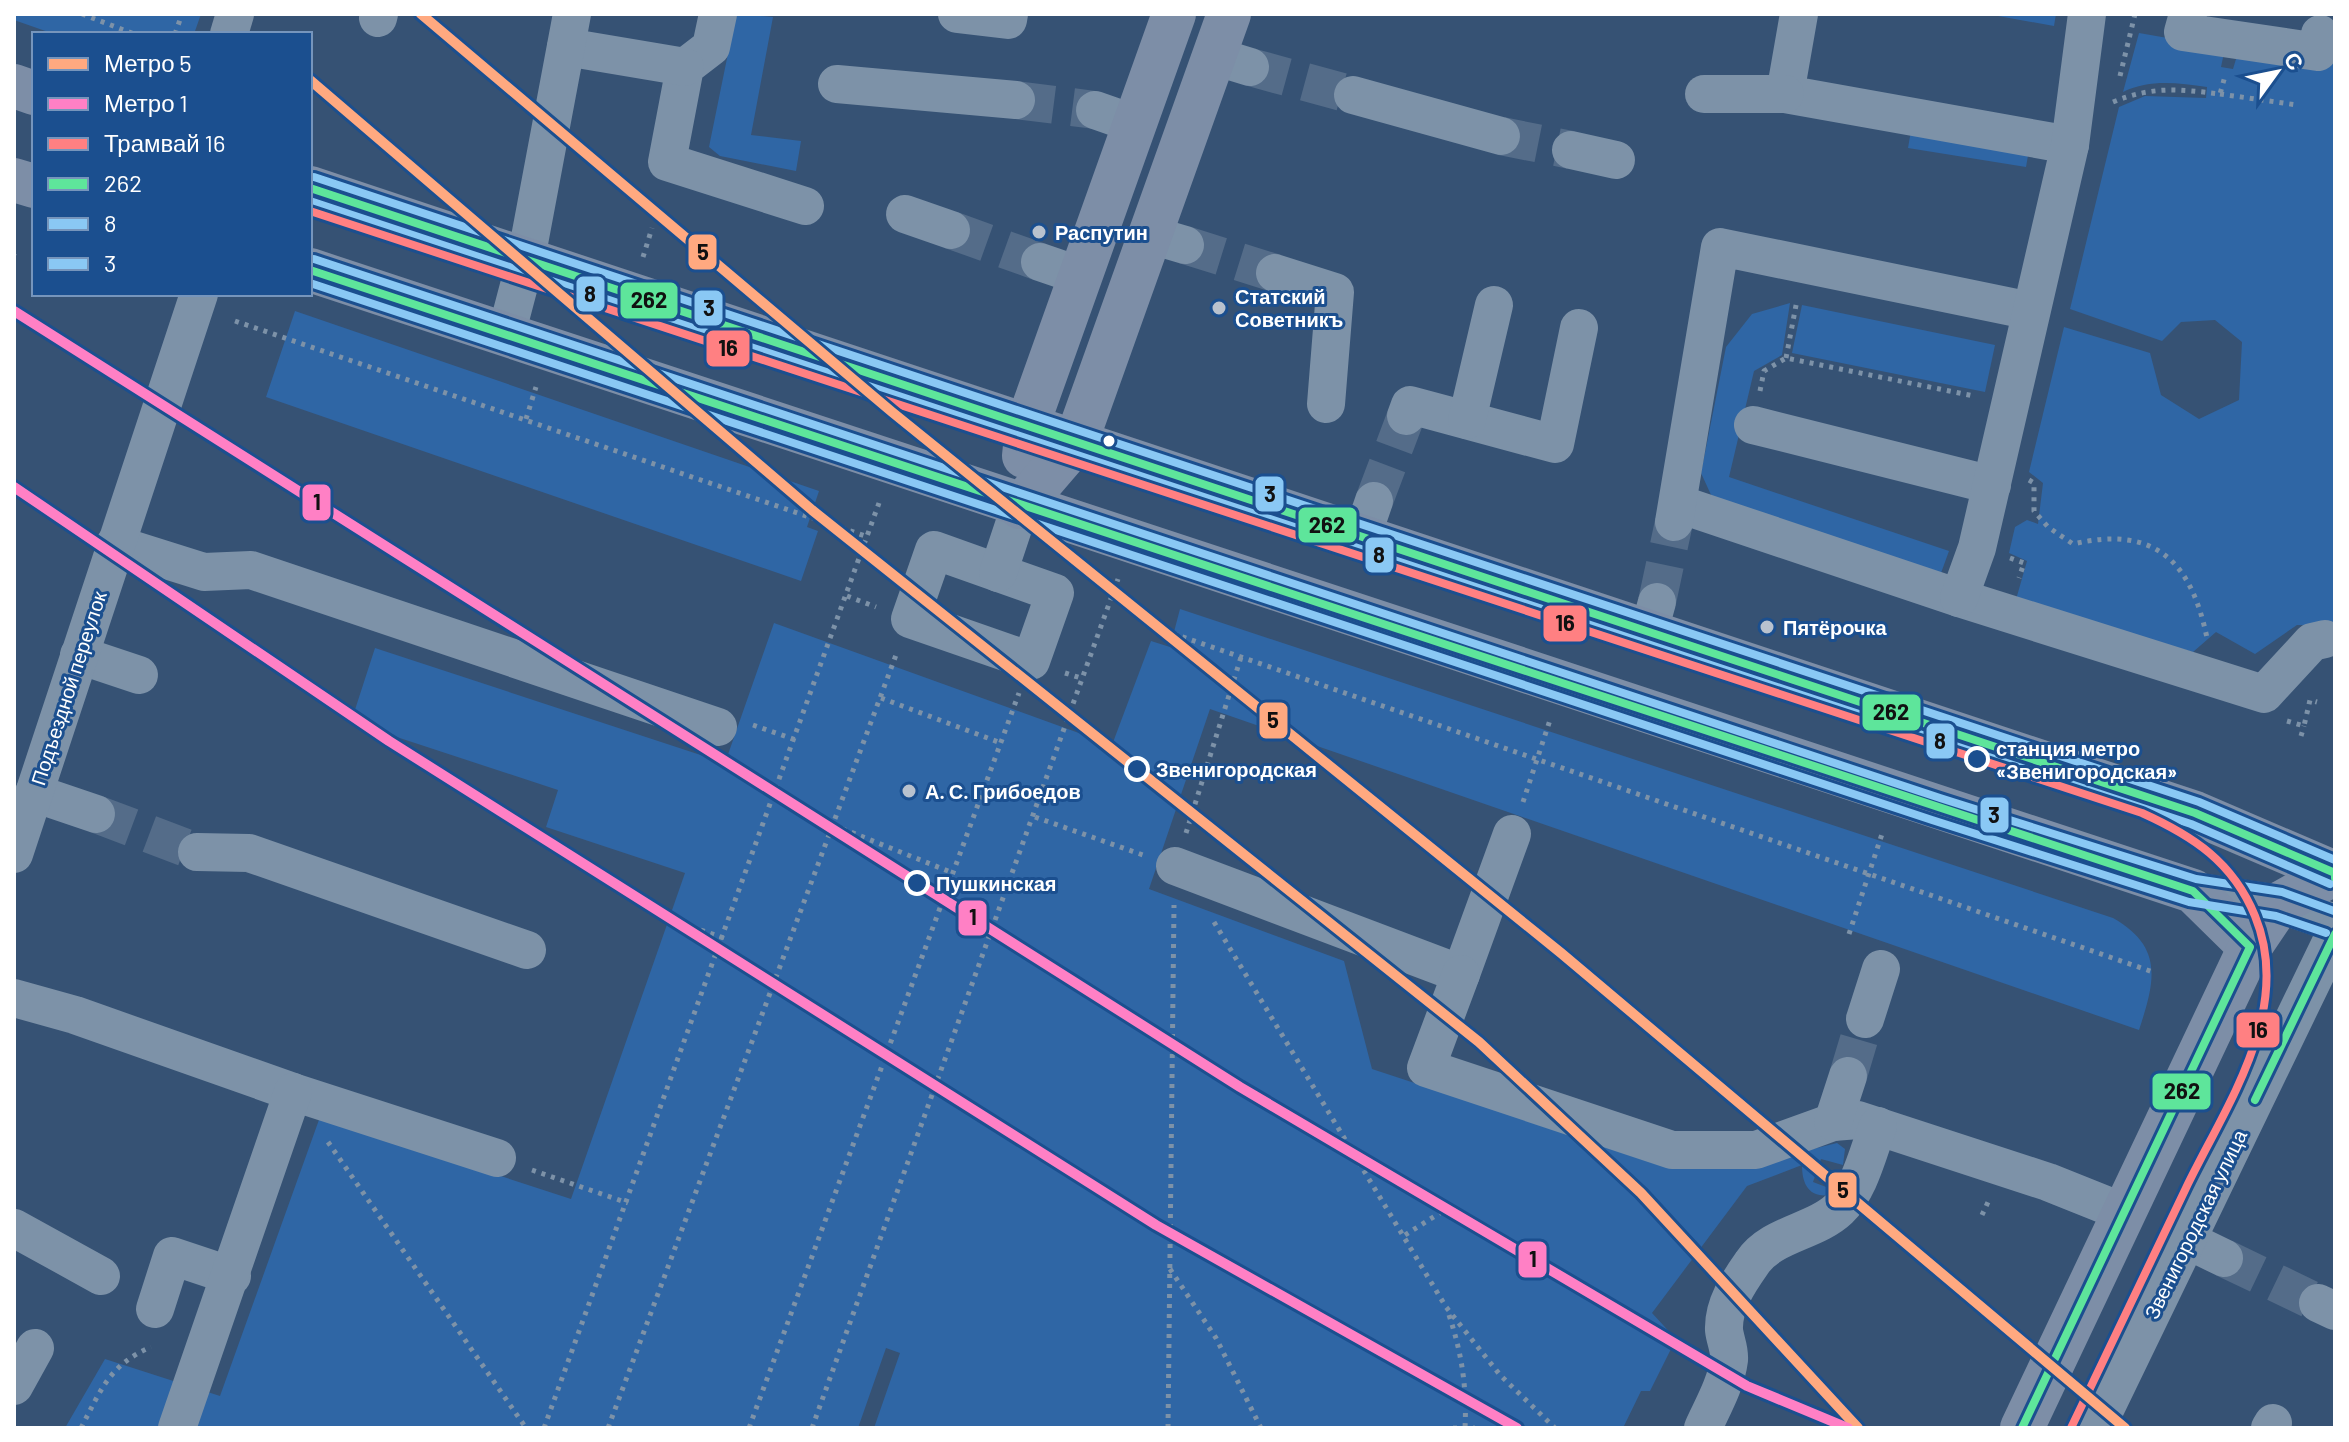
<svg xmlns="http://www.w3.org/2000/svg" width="2349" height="1442" font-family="Barlow,sans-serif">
  <rect width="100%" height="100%" fill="#365274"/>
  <g fill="#2f66a5">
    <polygon points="14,14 201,14 194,34 54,34 14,20"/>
    <polygon points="736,14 773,17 751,135 801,141 796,171 720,156 709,147"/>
    <polygon points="1987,14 2056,14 2054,26"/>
    <path d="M2139,33L2225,48L2221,67L2233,69L2239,49L2335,36V626L2297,625L2255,654L2216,632L2193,652L2015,603L2027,561L2009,553L2015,527L2027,520L2038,524L2043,483L2029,472L2064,327L2150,353L2161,395L2199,419L2239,400L2242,342L2215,320L2181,322L2162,341L2070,309L2119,107L2145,96L2206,98L2207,87C2177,83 2150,79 2123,92Z"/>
    <polygon points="1912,125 2030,144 2026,167 1908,148"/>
    <polygon points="1790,303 1782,355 1754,371 1729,477 1949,551 1941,573 1712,497 1701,473 1726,347 1752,314"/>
    <polygon points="1802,305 1995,345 1985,392 1792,353"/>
    <polygon points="295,311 819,491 807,527 818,531 801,581 266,397"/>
    <path d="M1180,609L2113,918C2164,947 2155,981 2139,1030L1210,709L1149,889L1344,961L1372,1069L1667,1166L1776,1158L1837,1143L1845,1149L1843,1165L1821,1159L1813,1182L1834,1190L1830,1195C1808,1198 1802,1183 1802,1165L1747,1186L1652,1313L1676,1339L1650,1391H1641L1623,1428H874L900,1353L886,1348L858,1428H65L105,1359L220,1396L320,1117L571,1199L685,873L546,827L558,790L351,722L375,648L725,763L774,623L1112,745L1151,641L1170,647Z"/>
  </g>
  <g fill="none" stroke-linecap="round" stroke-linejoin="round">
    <g stroke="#546c89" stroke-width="38" stroke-dasharray="38 19" stroke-linecap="butt">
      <polyline points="1250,67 1353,95"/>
      <polyline points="1016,100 1095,110"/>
      <polyline points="1501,136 1571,150"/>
      <polyline points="951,230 1040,262"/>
      <polyline points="1185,245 1275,273"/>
      <polyline points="1374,501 1406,416"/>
      <polyline points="1657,602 1674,522"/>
      <polyline points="96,814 197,852"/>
      <polyline points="1848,1076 1865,1019"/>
      <polyline points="2224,1258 2318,1303"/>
    </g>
    <g stroke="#7d92a8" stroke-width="5" stroke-dasharray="4 6" stroke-linecap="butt">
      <polyline points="82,14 134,34"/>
      <polyline points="175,34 182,14"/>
      <polyline points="2120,76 2135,14"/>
      <polyline points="2220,94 2297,105"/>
      <path d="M2113,102C2153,86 2178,89 2220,94L2225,76"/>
      <polyline points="14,254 15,253"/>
      <polyline points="643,257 652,228"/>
      <polyline points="235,321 868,537"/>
      <polyline points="1786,358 1797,300"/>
      <polyline points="1760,391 1764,371 1786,358 1974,396"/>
      <polyline points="526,419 536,387"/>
      <path d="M2029,480L2034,483V511L2048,527L2073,544C2155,525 2191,561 2207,638"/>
      <polyline points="2010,558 2024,563 2019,578"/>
      <polyline points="847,596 876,607"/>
      <polyline points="1154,627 2153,972"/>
      <polyline points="1065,673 1084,679"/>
      <polyline points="881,698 1001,743"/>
      <polyline points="2287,721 2304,726 2310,700 2317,702"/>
      <polyline points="753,725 796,740"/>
      <polyline points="2301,736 2304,726"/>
      <polyline points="1523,802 1550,720"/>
      <polyline points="1035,817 1143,855"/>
      <polyline points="833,825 953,873"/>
      <polyline points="1186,833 1241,657"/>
      <polyline points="663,917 724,938"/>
      <polyline points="1214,922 1446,1307 1500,1375 1555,1428"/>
      <polyline points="1849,934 1883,831"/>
      <polyline points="328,1142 526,1428"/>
      <polyline points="532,1170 628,1203"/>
      <polyline points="1982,1215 1989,1200"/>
      <polyline points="1405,1235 1443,1211"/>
      <polyline points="1170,1269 1216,1338 1261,1428"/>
      <path d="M1449,1315C1462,1354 1467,1388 1465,1428"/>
      <path d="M81,1428C101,1390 109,1365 151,1347"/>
      <polyline points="544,1428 879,503"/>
      <polyline points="608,1428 896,655"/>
      <polyline points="749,1428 1019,693"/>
      <polyline points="812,1428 1118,579"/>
      <polyline points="1168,1428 1174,905"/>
      <polyline points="1453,1428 1475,1428"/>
    </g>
    <g stroke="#7d92a8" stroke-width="38">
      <polyline points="718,14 711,47 685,67 667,162 805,206"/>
      <polyline points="957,14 1008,20 1009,14"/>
      <polyline points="1799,14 1785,94 2070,145"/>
      <polyline points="2188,14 2183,32 2318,52 2320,34"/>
      <polyline points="378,18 379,14"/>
      <polyline points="229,34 235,14"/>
      <polyline points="566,47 685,67"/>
      <polyline points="1214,56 1250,67"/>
      <polyline points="837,84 1016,100"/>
      <polyline points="1704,94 1785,94"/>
      <polyline points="1353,95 1501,136"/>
      <polyline points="1095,110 1135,124"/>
      <polyline points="1571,150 1616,160"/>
      <polyline points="905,214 951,230"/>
      <polyline points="1151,235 1185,245"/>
      <polyline points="1040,262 1081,276"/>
      <polyline points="1275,273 1335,292 1326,404"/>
      <polyline points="506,335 526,259 572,14"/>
      <polyline points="1406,416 1410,405 1555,444 1579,328"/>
      <polyline points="1467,420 1494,305"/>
      <polyline points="1753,425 1992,485"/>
      <polyline points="1679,504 1959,598 2264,694 2312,642 2325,639"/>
      <polyline points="1674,522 1720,247 2031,311"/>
      <polyline points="1362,536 1374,501"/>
      <polyline points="115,544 204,572 251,570 718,727"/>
      <polygon points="934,550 1055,593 1031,661 910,619"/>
      <polyline points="998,573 1020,507"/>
      <polyline points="1959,598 1977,548 2070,145 2087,14"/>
      <polyline points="1649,631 1657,602"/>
      <polyline points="79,655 139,675"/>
      <polyline points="34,793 96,814"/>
      <polyline points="197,852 249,853 527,950"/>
      <polyline points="14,854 199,294"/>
      <polyline points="1175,866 1461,974 1512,834"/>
      <polyline points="2193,891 2279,904 2335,923"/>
      <polyline points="1461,974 1426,1068 1672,1150 1756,1150 1833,1122 1858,1120 2048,1182 2123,1212"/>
      <polyline points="14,998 75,1015 293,1092 497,1158"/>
      <polyline points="1865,1019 1881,969"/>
      <polyline points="1833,1122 1848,1076"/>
      <polyline points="14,1228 101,1276"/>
      <polyline points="2187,1240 2224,1258"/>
      <polyline points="2318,1303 2335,1311"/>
      <polyline points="155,1309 172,1256 232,1276"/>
      <polyline points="14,1386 35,1348"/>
      <polyline points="177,1428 293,1092"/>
      <path d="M1703,1428C1713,1406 1726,1384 1729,1360C1730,1349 1725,1340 1724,1330C1723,1305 1738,1283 1752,1263C1771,1234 1815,1232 1839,1209C1860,1189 1868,1152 1878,1126"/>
      <polyline points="2096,1428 2335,934"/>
      <polyline points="2270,1428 2273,1423"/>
    </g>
    <g stroke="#7d8ea7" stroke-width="44">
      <polyline points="14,86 34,93"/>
      <polyline points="14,180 34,186"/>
      <polyline points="310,188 2195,813 2335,873"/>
      <polyline points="310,270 2193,891 2250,947"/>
      <polyline points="1024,456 1027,426 1174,14"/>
      <polyline points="1020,507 1076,442 1229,14"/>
      <polyline points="2022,1428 2250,947 2279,904 2335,873"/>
    </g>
    <g stroke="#1b4f8f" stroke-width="14">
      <g id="bus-1">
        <polyline points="310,188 2195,813 2335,873 2335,878"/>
        <polyline points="310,270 2193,891 2250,947 2022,1428"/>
        <polyline points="2255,1100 2335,934"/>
      </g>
    </g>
    <g stroke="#1b4f8f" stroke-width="14">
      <g id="bus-2">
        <polyline points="310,201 2191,824 2330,884"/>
        <polyline points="310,283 1932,820 2189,902 2276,916 2326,933"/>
      </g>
    </g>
    <g stroke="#1b4f8f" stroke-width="14">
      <g id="bus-3">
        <polyline points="314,177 2199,802 2335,860"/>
        <polyline points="314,259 1940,798 2196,879 2282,892 2334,911"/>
      </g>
    </g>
    <use href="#bus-1" stroke="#5ee59b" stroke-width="8"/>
    <use href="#bus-2" stroke="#8ac8f4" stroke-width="8"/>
    <use href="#bus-3" stroke="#8ac8f4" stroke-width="8"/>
    <g stroke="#1b4f8f" stroke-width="14">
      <path id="tram-1" d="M310,211L2142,813C2193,836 2233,862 2255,916C2294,1011 2226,1105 2186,1188C2147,1268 2109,1348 2071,1428"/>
    </g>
    <use href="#tram-1" stroke="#ff8082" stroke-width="8"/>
    <g stroke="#1b4f8f" stroke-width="16">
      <g id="metro-1">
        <polyline points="421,14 892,412 1561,953 2125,1428"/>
        <polyline points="310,80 812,510 1479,1042 1641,1193 1858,1428"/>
      </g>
    </g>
    <g stroke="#1b4f8f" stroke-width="16">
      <g id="metro-2">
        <polyline points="14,311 1240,1087 1747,1386 1848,1428"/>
        <polyline points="14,487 389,741 1156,1225 1517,1428"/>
      </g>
    </g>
    <use href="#metro-1" stroke="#ffa980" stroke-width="10"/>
    <use href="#metro-2" stroke="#ff80c5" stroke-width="10"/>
  </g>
  <g fill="#b9c2ce" stroke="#1b4f8f" stroke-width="3">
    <circle cx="1039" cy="232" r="8"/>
    <circle cx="1219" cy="308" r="8"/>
    <circle cx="1767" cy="627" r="8"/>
    <circle cx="909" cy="791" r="8"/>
  </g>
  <circle fill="#fff" stroke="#1b4f8f" stroke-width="3" cx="1109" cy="441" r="7"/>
  <g fill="#1b4f8f" stroke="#fff" stroke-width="4">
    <circle cx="1977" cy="759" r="11"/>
    <circle cx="1137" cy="769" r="11"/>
    <circle cx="917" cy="883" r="11"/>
  </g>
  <g text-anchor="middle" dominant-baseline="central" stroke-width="6" stroke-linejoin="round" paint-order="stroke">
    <g font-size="20" font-weight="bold" fill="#fff" stroke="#1b4f8f" text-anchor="start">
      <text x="1055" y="232">Распутин</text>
      <text x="1235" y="296">Статский<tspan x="1235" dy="23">Советникъ</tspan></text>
      <text x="1783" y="627">Пятёрочка</text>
      <text x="925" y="791">А. С. Грибоедов</text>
    </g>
    <g font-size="20" fill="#fff" stroke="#1b4f8f">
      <text transform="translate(68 688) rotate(-72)">Подъездной переулок</text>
      <text transform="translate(2195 1224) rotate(-64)">Звенигородская улица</text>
    </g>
    <g font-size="20" font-weight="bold" fill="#fff" stroke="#1b4f8f" text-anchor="start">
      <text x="1996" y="748">станция метро<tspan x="1996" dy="23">«Звенигородская»</tspan></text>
      <text x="1156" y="769">Звенигородская</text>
      <text x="936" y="883">Пушкинская</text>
    </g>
  </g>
  <g stroke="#1b4f8f" stroke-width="3">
    <rect x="687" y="233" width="31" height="38" rx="8" fill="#ffa980"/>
    <rect x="575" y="275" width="31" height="38" rx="8" fill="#8ac8f4"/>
    <rect x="619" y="281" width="60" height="39" rx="8" fill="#5ee59b"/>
    <rect x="693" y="289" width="31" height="38" rx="8" fill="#8ac8f4"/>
    <rect x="705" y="329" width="46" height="39" rx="8" fill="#ff8082"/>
    <rect x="1254" y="475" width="31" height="38" rx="8" fill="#8ac8f4"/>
    <rect x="301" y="483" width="31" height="39" rx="8" fill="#ff80c5"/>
    <rect x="1297" y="506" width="61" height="38" rx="8" fill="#5ee59b"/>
    <rect x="1364" y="536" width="31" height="38" rx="8" fill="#8ac8f4"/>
    <rect x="1542" y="604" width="46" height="39" rx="8" fill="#ff8082"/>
    <rect x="1861" y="693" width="61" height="39" rx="8" fill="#5ee59b"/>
    <rect x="1258" y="701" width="31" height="39" rx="8" fill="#ffa980"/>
    <rect x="1925" y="722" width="31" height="38" rx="8" fill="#8ac8f4"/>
    <rect x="1979" y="796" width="31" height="38" rx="8" fill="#8ac8f4"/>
    <rect x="957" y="899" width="31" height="38" rx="8" fill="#ff80c5"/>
    <rect x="2235" y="1011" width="46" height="38" rx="8" fill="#ff8082"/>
    <rect x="2151" y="1072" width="61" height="39" rx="8" fill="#5ee59b"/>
    <rect x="1827" y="1171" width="31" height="38" rx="8" fill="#ffa980"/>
    <rect x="1517" y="1240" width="31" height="39" rx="8" fill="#ff80c5"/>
  </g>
  <g font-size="22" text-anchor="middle" font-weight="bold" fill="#111">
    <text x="703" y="260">5</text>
    <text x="590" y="302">8</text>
    <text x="649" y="308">262</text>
    <text x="709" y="316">3</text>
    <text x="728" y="356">16</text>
    <text x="1270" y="502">3</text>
    <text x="317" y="510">1</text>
    <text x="1327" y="533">262</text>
    <text x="1379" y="563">8</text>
    <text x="1565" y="631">16</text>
    <text x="1891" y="720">262</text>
    <text x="1273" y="728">5</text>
    <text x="1940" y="749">8</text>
    <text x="1994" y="823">3</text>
    <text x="973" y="925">1</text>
    <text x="2258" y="1038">16</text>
    <text x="2182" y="1099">262</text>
    <text x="1843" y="1198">5</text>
    <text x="1533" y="1267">1</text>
  </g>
  <rect width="2349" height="1442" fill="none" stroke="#ffffff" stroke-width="32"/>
  <rect x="32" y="32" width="280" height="264" fill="#1b4f8f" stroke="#7695bc" stroke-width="2"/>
  <rect x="48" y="58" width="40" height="12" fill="#ffa980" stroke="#7695bc" stroke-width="2"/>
  <text x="104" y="72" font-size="24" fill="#ffffff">Метро 5</text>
  <rect x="48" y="98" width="40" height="12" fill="#ff80c5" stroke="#7695bc" stroke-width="2"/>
  <text x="104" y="112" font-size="24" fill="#ffffff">Метро 1</text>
  <rect x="48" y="138" width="40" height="12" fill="#ff8082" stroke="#7695bc" stroke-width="2"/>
  <text x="104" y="152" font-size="24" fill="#ffffff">Трамвай 16</text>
  <rect x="48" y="178" width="40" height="12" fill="#5ee59b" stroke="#7695bc" stroke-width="2"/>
  <text x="104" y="192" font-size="24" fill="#ffffff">262</text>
  <rect x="48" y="218" width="40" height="12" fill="#8ac8f4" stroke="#7695bc" stroke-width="2"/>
  <text x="104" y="232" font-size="24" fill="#ffffff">8</text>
  <rect x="48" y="258" width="40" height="12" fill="#8ac8f4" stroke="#7695bc" stroke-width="2"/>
  <text x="104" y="272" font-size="24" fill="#ffffff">3</text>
  <g transform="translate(2277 72) rotate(57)" stroke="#1b4f8f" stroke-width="6" paint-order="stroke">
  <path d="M0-6L14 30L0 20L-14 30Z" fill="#ffffff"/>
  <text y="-12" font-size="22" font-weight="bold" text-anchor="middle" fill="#ffffff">С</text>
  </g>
</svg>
